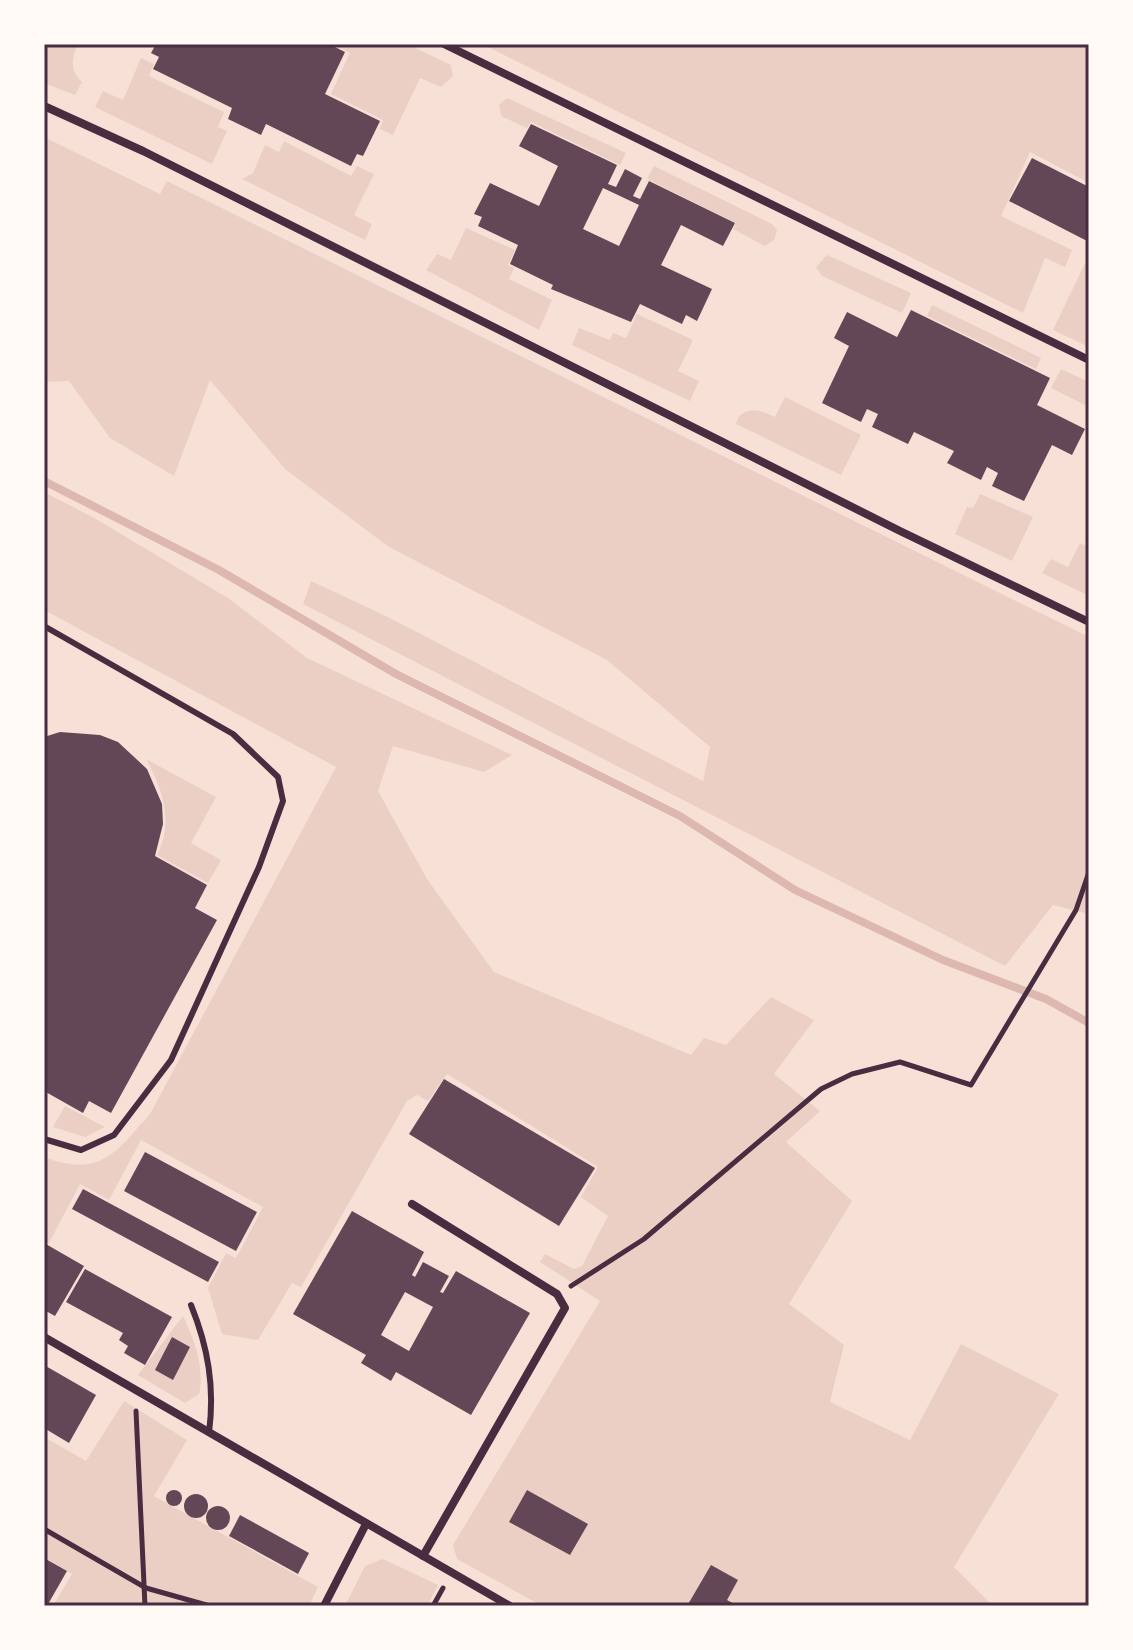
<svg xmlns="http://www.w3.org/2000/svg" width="1133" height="1650" font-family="'Work Sans',sans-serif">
  <rect width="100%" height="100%" fill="#f7e1d7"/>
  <g fill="#ebcfc5">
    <path d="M44,44H78C71,59 70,70 82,82L75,95L44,83Z"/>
    <polygon points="332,44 407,44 451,65 453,76 441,87 420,78 393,135 380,129 383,120 331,94 350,53"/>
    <polygon points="482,44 1089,44 1089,183 1030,152 1001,216 1072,250 1065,267 1045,258 1023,313"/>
    <polygon points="141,58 154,64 149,76 224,112 218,127 227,131 212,164 95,107 103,91 123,100"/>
    <polygon points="507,98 626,153 620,165 531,122 527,128 501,116 499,105"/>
    <polygon points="44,137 160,194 167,181 1089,637 1089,914 1053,905 1005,966 303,604 311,581 390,618 703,781 710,747 607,660 389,547 285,469 210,380 174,476 110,438 69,381 44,382"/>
    <polygon points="284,141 351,176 357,166 374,174 354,215 372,224 365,240 242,179 253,173 265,145 279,152"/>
    <polygon points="654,166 772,224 777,230 774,240 765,246 733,229 736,223 647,179"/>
    <polygon points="466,228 515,250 508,265 514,268 509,279 552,300 539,330 426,270 437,254 451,260"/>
    <polygon points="827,255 911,293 902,313 822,276 816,267"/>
    <polygon points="1088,257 1089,257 1089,347 1053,330"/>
    <polygon points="932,305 1041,358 1036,369 927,316"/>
    <polygon points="637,314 693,340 678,371 699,381 690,401 572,345 579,328 610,340 613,333 626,338"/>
    <polygon points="1061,369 1089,382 1089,407 1051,388"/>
    <path d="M785,397L861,435L841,475L736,424L739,416C753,406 761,411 775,417Z"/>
    <path d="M44,492L96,519L228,598L307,658L512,755L484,772L393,746L378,791L427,879L494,972L691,1055L704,1038L726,1045L771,997L814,1020L774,1074L820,1111L786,1142L852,1201L789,1304L844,1345L830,1402L910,1440L961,1344L1059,1394L954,1567L993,1606H542L457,1559L453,1545L600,1301L540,1262L545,1254L574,1269L582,1266L608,1216L581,1197L598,1167L447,1074L428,1101L417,1095L407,1101L301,1287L292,1283L258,1340L222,1334L208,1288L226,1253L236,1258L263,1207L141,1140L109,1200L80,1184L49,1243L44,1240V1157C101,1178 115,1153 150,1114L336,767L44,610Z"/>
    <polygon points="980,494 1033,517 1012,561 955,534 967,507 973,508"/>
    <polygon points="1080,543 1089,547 1089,596 1042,573 1051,559 1068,567"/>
    <path d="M146,759L216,797L191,843L221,860L208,883L157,855C174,822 163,790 146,759Z"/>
    <polygon points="65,1106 105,1127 85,1137 53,1127"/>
    <path d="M183,1316C194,1338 205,1370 199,1394L185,1403L138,1375Z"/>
    <polygon points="124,1401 187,1440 154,1496 318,1587 309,1606 53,1606 72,1574 44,1557 44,1437 86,1461"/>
    <polygon points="383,1559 438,1585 427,1606 345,1606 365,1566"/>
  </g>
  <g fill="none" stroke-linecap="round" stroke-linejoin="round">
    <polyline stroke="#dcb8b0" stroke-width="8" points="44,481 219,570 396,674 680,816 795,890 943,960 1046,999 1089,1023"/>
  </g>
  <g fill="#644757" fill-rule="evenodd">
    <polygon points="156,44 329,44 345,52 325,94 380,121 363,156 357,154 351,166 266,124 261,135 228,119 232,108 153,69 159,57 151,53"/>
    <path d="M531,124L617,165L608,184L616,187L625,169L642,178L633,196L640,199L649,181L735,223L723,246L681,225L661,265L712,289L697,321L686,315L682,324L640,304L631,322L551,289L553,285L510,264L518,245L478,226L482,217L474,214L490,183L539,206L558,166L519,146ZM603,188L639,205L619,246L583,229Z"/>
    <polygon points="1032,158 1089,187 1089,242 1009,201"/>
    <polygon points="911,310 1050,378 1037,405 1085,429 1072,455 1052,445 1024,501 992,486 998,473 987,467 981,480 947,463 954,451 914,432 908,444 872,427 878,414 867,409 861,422 822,403 849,346 834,338 847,312 897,337"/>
    <polygon points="60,732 100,735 118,742 147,769 162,804 163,824 155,856 207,885 195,908 217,920 111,1113 89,1101 83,1113 44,1091 44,737"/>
    <polygon points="444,1079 595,1168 559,1226 409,1134"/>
    <polygon points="145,1152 257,1212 236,1251 124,1191"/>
    <polygon points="83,1189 219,1262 208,1282 72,1209"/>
    <path d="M352,1211L424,1252L412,1275L415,1277L423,1262L449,1276L440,1292L443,1293L456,1271L530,1313L471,1415L396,1372L391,1381L361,1363L366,1355L293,1314ZM405,1292L433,1307L409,1351L381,1335Z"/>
    <polygon points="44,1243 84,1266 55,1316 44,1310"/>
    <polygon points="85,1269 172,1317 145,1365 124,1353 128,1346 119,1340 123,1333 66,1302"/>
    <polygon points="172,1337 190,1347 173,1380 155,1370"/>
    <polygon points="44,1365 96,1395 69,1443 44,1428"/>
    <circle cx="174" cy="1498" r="8"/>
    <polygon points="527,1490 588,1524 570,1555 509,1522"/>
    <circle cx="196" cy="1506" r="12"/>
    <circle cx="218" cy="1518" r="12"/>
    <polygon points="240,1515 309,1553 298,1574 229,1536"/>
    <polygon points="44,1558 67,1571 47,1606 44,1606"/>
    <polygon points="711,1565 738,1580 727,1600 738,1606 687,1606"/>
  </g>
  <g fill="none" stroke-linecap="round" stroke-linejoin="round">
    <g stroke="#4a2c40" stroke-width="5">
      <polyline points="571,1286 644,1239 821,1089 852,1074 900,1062 971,1085 1076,910 1089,872"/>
      <polyline points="136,1411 145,1606"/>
      <polyline points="44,1529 146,1588 210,1606"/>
      <polyline points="433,1606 443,1588"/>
    </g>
    <g stroke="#4a2c40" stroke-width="6">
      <polyline points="44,626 233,734 278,777 283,801 259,867 171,1060 114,1135 81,1150 44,1139"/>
      <path d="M191,1305C208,1347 215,1387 209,1433"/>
    </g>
    <g stroke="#4a2c40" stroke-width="8">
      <polyline points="444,44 1089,360"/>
      <polyline points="44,106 143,151 900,531 1089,622"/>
      <polyline points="412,1204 557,1294 565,1308 423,1556"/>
      <polyline points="44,1337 510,1606"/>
      <polyline points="324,1606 366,1524"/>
    </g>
  </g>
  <rect width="1133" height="1650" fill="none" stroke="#fffaf5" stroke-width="92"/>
  <rect x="46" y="46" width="1041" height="1558" fill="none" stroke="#4a2c40" stroke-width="3"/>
</svg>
